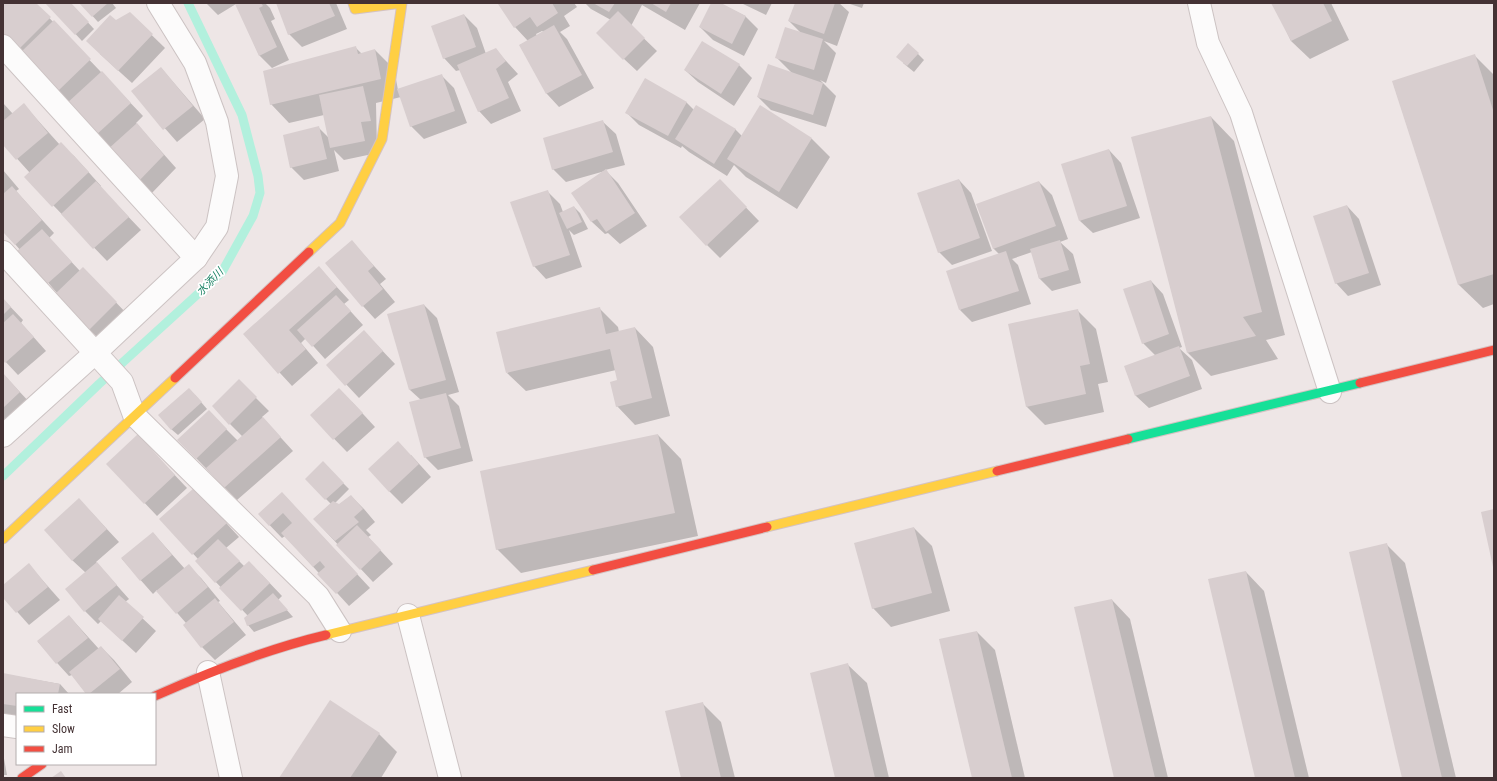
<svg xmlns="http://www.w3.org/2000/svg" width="1497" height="781" font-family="'Roboto Condensed','Noto Sans JP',sans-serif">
  <rect width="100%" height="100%" fill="#eee6e6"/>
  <g fill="#0003" fill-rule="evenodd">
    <polygon points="3,3 35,3 143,116 136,123 176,168 150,195 23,51 3,31"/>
    <polygon points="47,3 70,3 94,29 82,41"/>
    <polygon points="81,3 112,3 116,8 98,22"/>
    <polygon points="206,3 265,3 270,8 275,19 271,21 289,60 272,68 259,55 236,4 218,15"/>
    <polygon points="277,3 336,3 347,29 302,47 289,34"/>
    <path d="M502,3H574L577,7L564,16L570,26L560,32L567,39L594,88L559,107L547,94L520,45L528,41L515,27ZM542,31L544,32L537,36L536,34Z"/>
    <polygon points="585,3 700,3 685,30 642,5 631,26 657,51 637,71 610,46 611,20 591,9"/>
    <polygon points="712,3 719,3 745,16 758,29 744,56 713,40 700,27"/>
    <polygon points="741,3 772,3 766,15"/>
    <polygon points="796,3 839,3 849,12 837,46 824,41 836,53 826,83 820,80 836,96 826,127 771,110 758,97 792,73 777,58 802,34 789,21"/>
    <polygon points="847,3 864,3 862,8"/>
    <polygon points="1273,3 1331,3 1349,40 1310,59 1291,41"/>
    <polygon points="130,14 165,48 132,83 100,54 116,21"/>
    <polygon points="464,15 477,28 486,54 496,50 518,74 508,82 521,111 491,124 479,111 460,70 456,71 444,58"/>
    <polygon points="908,44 924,60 914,72 903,63"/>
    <polygon points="356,48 362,54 375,50 394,69 398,90 441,75 454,88 467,123 424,139 411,126 401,97 376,103 377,153 344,160 334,150 339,171 304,180 291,167 318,127 329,138 324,115 289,123 271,104"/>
    <polygon points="1475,56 1494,75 1494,304 1483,308 1459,285 1393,82"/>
    <polygon points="739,65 752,78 734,106 698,82 685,70"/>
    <polygon points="161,68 205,119 177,142 132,91"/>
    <polygon points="686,102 694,110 735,129 742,136 761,107 812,139 830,157 797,209 746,177 734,165 727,176 689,152 682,146 681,148 639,125 627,113"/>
    <polygon points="3,103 13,114 24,105 60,145 74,156 101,186 100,187 141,230 107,261 26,177 30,173 3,143"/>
    <polygon points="1211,117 1234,141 1285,335 1266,340 1278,359 1211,376 1188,353"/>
    <polygon points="603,122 616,134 625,165 605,170 618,183 647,226 620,244 608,233 605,234 592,222 573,193 605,171 566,182 553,169"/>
    <polygon points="1109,150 1121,163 1140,218 1093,233 1080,221"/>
    <polygon points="3,170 19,189 16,191 54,233 49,238 80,271 83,268 129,316 102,342 55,295 57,293 3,230"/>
    <polygon points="959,180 971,193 992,251 952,265 939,252"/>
    <polygon points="1039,182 1052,195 1068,239 1060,242 1073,254 1081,283 1052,291 1039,278 1032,252 1012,259 1018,265 1031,304 972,322 960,310 999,254 993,248"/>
    <polygon points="547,191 560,204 563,212 574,207 580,213 588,229 574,235 569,230 582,267 546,279 534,266"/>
    <polygon points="732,193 759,221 720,258 707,245"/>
    <polygon points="1347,206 1359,219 1381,285 1348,296 1336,283"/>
    <polygon points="352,242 386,279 380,284 395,302 375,319 363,306"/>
    <polygon points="319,268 349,300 344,304 363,325 325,359 306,338 301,343 318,363 292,386 244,334"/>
    <polygon points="1151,281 1163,294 1182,347 1179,348 1192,360 1202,389 1149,408 1136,396 1125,367 1156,356 1143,343"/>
    <polygon points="3,299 23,320 21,323 46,351 18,375 3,359"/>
    <polygon points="424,305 437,318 459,392 448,395 459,406 473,461 438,470 425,457 421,400 410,390"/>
    <polygon points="599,308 618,327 619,332 635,328 653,347 670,416 635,425 617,406 619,381 616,370 526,391 507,373"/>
    <polygon points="1077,310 1096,329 1108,382 1098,384 1104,412 1045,425 1026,406"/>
    <polygon points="376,344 395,364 359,398 328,365"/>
    <polygon points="3,374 32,405 3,432"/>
    <polygon points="239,381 269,411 262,417 293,451 237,500 196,458 221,424 238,441 243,437 230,424"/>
    <polygon points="195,395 207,409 178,435 171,429"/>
    <polygon points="352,402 375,427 347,452 311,415"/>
    <polygon points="658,435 681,459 698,536 521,573 497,549"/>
    <polygon points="150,449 187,488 157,516 108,464"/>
    <polygon points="411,455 431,477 402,504 389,491"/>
    <polygon points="323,463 349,489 335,503 339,505 351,496 364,509 375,522 366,530 371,535 368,537 393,564 373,582 314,519 331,504 306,479"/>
    <polygon points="282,493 370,588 349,606 285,536 282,538 259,514"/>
    <polygon points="207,502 239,537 226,548 244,566 262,575 282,596 278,600 293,617 254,632 248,625 248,616 196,561 198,559 161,519"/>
    <polygon points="91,512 119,542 96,562 129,599 125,602 156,631 136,653 101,621 98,624 85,611 86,573 72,560"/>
    <polygon points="914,528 932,546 950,611 891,627 873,608"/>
    <polygon points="153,533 185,569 188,566 201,578 220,601 218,602 246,635 215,660 202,647 184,625 186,623 157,590 153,594 122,559"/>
    <polygon points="1386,544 1405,563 1456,778 1403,778"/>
    <polygon points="29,565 60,600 29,625 3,596 3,586"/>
    <polygon points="1246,572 1264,591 1309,778 1256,778"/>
    <polygon points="1112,600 1130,619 1168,778 1116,778"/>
    <polygon points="69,616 99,649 101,647 114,660 132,682 118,694 87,694 72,675 69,676 38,642"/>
    <polygon points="977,632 995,650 1025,778 973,778"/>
    <polygon points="848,665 867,683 889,778 836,778"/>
    <polygon points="3,674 60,684 69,694 17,694 17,716 3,714"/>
    <polygon points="703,704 721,722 735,778 682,778"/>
    <polygon points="379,734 397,752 381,778 280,778"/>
    <polygon points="3,753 7,775 3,775"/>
  </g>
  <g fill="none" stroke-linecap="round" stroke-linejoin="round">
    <polyline stroke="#b2f0dd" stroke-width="9" points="3,476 99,384 222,272 253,216 260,193 258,176 242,115 188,3"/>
  </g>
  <g fill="#d8cecf">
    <polygon points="3,3 36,3 51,17 19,49 3,33"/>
    <polygon points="45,3 71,3 89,22 75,35"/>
    <polygon points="79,3 108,3 92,17"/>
    <polygon points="237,3 261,3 263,6 259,8 277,47 259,56 235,4"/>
    <polygon points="276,3 329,3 335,16 288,35"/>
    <polygon points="500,3 552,3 558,13 537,27 530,17 514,28 498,4"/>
    <polygon points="593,3 615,3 609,12"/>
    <polygon points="651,3 671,3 666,12"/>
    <polygon points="711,3 721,3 746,16 732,44 699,27"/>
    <polygon points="795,3 835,3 824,34 788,21"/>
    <polygon points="1271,3 1323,3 1332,21 1291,41"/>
    <polygon points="618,11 645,38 623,60 596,33"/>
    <polygon points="130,12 153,34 118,71 86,41 110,15 116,20"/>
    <polygon points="464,14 476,47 443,59 431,26"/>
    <polygon points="54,20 91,59 57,92 20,53"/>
    <polygon points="554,25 582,75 546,94 519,45"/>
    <polygon points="785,27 823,39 814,70 775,58"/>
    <polygon points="702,41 740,64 721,94 684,70"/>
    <polygon points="908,43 919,53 907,66 896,57"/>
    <polygon points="356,46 358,54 375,49 381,79 270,105 263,71"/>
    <polygon points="496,48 506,61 496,69 509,98 478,112 457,65"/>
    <polygon points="1475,54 1494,113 1494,274 1458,285 1392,81"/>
    <polygon points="768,64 823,83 813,115 757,97"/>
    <polygon points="161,67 193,106 163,130 131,91"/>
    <polygon points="102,71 131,103 95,136 66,104"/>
    <polygon points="442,74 455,111 410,127 397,89"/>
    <polygon points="645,78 687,102 668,136 625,113"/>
    <polygon points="363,86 371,121 361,122 365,141 330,148 319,95"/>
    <polygon points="24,103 48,133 16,160 3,145 3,121"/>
    <polygon points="696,105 736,129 714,164 675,139"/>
    <polygon points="760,105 812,138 779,192 727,159"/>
    <polygon points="1211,116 1262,312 1243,317 1256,336 1187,353 1131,137"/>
    <polygon points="603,120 613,152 552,170 543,138"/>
    <polygon points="137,123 164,155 137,183 107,150"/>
    <polygon points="319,126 327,159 290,168 283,135"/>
    <polygon points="61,142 89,172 52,207 24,177"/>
    <polygon points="1109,149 1127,206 1079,221 1061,164"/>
    <polygon points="606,169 635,213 606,232 597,219 591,222 571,193"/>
    <polygon points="720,179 747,207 706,246 679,217"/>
    <polygon points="959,179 980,238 938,253 917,193"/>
    <polygon points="96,181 129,217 93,249 61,214"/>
    <polygon points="1039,181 1056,226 993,249 976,204"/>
    <polygon points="12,186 42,220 15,245 3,232 3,194"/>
    <polygon points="548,190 570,255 533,267 510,202"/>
    <polygon points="1347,205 1369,273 1335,284 1313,216"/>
    <polygon points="574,206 582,222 567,229 559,213"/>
    <polygon points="42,229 72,262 47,284 17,251"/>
    <polygon points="352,240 374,266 368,271 383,289 362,307 325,263"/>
    <polygon points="1060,240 1069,270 1039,279 1030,249"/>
    <polygon points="1006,251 1019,291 959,310 946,271"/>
    <polygon points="319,266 337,287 289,330 306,349 278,374 243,334"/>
    <polygon points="83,267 117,302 89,330 54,295"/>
    <polygon points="1151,280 1169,334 1142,344 1123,289"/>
    <polygon points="336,295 351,311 312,347 297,330"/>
    <polygon points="3,298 11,307 3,315"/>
    <polygon points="424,304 446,380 409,390 387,314"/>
    <polygon points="600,307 606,334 635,327 652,398 616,407 610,382 617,380 610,349 506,373 496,332"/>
    <polygon points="1078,309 1090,364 1080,366 1086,394 1026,407 1008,324"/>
    <polygon points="13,314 34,337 5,363 3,360 3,323"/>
    <polygon points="364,330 383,351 345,386 326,365"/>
    <polygon points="1179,346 1190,376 1135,396 1124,366"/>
    <polygon points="3,373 20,392 3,408"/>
    <polygon points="239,379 257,397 229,425 212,406"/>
    <polygon points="189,388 202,402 171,430 158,415"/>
    <polygon points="339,388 363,413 333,440 310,415"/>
    <polygon points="446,393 461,448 424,458 409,402"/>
    <polygon points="209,410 227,429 196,459 177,440"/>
    <polygon points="263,417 281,437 224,488 206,468"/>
    <polygon points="138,434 175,475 144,504 106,464"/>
    <polygon points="658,434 675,513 496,550 480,471"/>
    <polygon points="398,441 419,464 389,492 368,469"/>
    <polygon points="323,461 344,483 325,500 305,479"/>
    <polygon points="194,488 227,523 192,555 159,519"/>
    <polygon points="282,492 358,574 336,594 317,574 325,567 320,561 313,567 281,533 292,523 283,513 269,526 258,514"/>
    <polygon points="351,495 363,509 354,517 359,522 335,541 313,519 333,501 339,504"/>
    <polygon points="79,498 107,529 72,561 44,530"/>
    <polygon points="1494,509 1494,567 1493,567 1481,512"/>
    <polygon points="357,525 381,550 360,570 336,545"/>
    <polygon points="914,527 932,593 872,609 854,543"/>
    <polygon points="153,532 172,555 140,581 121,558"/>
    <polygon points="218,539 240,561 215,583 195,561"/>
    <polygon points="1387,543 1442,778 1402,778 1349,552"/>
    <polygon points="249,561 270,583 241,611 219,588"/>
    <polygon points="97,562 117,585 84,612 65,589"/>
    <polygon points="29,563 48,587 16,613 3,598 3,585"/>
    <polygon points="189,564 208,587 176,614 156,591"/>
    <polygon points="1246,571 1295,778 1255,778 1208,579"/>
    <polygon points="273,593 288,610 247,626 244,618"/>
    <polygon points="119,595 144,617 122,641 98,619"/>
    <polygon points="215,598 234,622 201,648 183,625"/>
    <polygon points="1112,599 1155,778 1114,778 1074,607"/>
    <polygon points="69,615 88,638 56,664 37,641"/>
    <polygon points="977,631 1012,778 972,778 939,639"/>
    <polygon points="101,646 120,669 89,694 86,694 69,672"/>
    <polygon points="848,663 875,778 835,778 810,673"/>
    <polygon points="3,673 60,684 58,694 17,694 17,706 3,704"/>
    <polygon points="330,700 380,733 350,778 279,778"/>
    <polygon points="703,702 721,778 681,778 665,711"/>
    <polygon points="61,771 66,778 51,778"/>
  </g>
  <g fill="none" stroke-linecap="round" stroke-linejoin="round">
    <g stroke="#ccc3c3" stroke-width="24">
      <g id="street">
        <polyline points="158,3 195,63 217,122 227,176 217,227 196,258"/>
        <polyline points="1199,3 1208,43 1241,113 1330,392"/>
        <polyline points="3,46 196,258 95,353 3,436"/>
        <polyline points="3,252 122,382 134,415 318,596 340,631"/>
        <polyline points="408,615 450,778"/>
        <polyline points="208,672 231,778"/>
        <polyline points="3,725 17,727"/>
      </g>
    </g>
    <g stroke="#d4c2c2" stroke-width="11">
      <polyline id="fast" points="1128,439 1360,383"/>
    </g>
    <g stroke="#d4c2c2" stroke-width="11">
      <g id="slow">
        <polyline points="309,252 340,223 382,139 402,3 355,9 353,3"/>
        <polyline points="767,527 997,471"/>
        <polyline points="3,539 175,378"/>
        <polyline points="326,635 593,570"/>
      </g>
    </g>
    <g stroke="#d4c2c2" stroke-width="11">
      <g id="jam">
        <polyline points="175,378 309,252"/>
        <polyline points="1360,383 1494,350"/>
        <polyline points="997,471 1128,439"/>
        <polyline points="593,570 767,527"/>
        <path d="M155,696C211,671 267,649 326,635"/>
        <polyline points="22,778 42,764"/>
      </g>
    </g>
    <use href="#street" stroke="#fcfbfb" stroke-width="22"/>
    <use href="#fast" stroke="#16e098" stroke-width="9"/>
    <use href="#slow" stroke="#ffcf43" stroke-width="9"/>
    <use href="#jam" stroke="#f24e42" stroke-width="9"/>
  </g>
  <g text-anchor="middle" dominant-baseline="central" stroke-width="3.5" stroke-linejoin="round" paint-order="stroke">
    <g font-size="11" font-style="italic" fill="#1f8467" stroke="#fff">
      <text transform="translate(210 282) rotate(-46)">水添川</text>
    </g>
  </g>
  <rect width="1497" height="781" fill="none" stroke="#443234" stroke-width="8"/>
  <rect x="16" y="693" width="140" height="72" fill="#ffffff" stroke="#b4adae"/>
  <rect x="24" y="706" width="20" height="6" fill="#16e098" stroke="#b4adae"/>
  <text x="52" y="713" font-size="12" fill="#443234">Fast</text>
  <rect x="24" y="726" width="20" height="6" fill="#ffcf43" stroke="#b4adae"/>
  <text x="52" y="733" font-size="12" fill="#443234">Slow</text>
  <rect x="24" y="746" width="20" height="6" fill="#f24e42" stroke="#b4adae"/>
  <text x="52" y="753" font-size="12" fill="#443234">Jam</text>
</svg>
